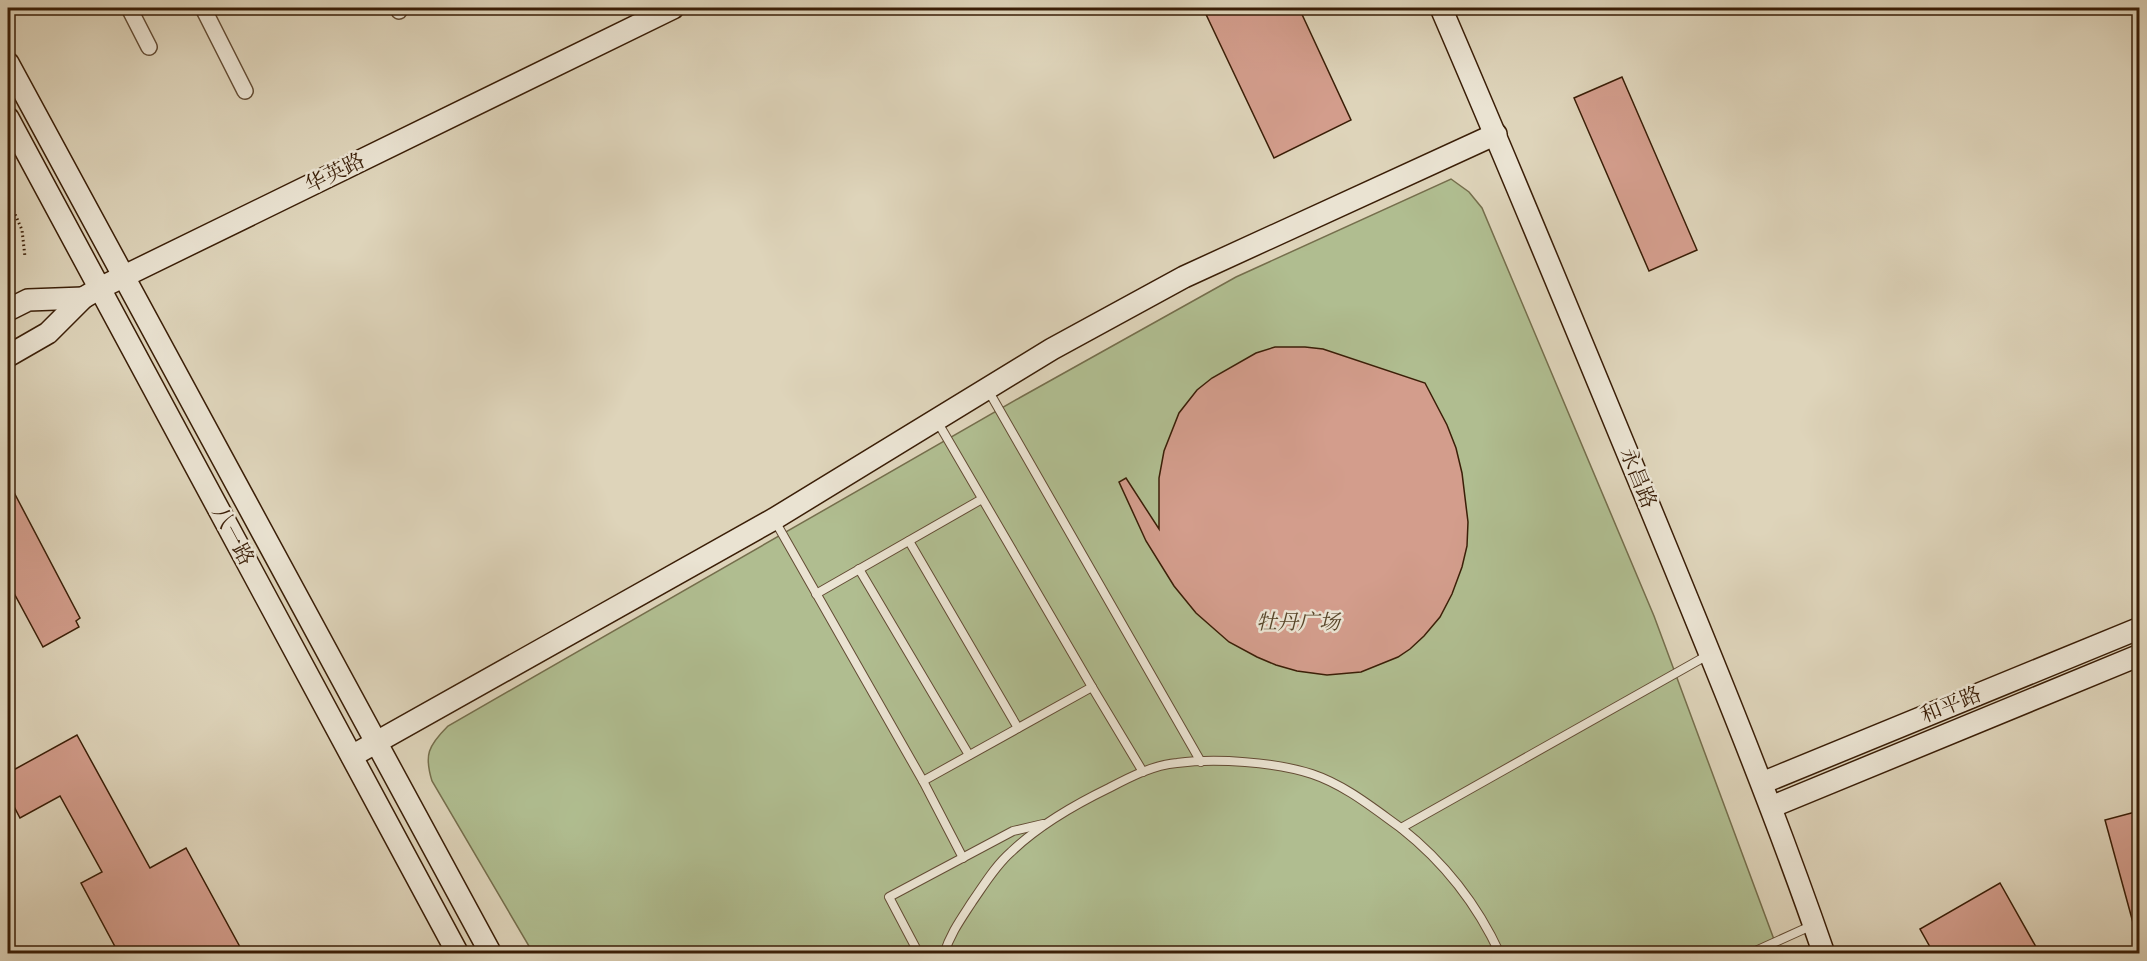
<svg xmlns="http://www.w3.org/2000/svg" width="2147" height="961" font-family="'IM FELL Double Pica','Noto Serif SC',serif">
  <rect width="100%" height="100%" fill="#ded4ba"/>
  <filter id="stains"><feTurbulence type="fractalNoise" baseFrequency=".00333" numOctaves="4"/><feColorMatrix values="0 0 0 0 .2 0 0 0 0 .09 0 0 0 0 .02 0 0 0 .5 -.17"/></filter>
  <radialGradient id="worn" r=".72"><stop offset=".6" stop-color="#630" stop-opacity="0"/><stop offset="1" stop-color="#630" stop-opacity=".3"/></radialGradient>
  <path fill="#b0bd90" stroke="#756e4c" stroke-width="1.5" d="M1451,179L1469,192L1482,208L1654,616L1779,953H533L432,781C424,755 428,746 448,726L1021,397L1236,277Z"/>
  <g fill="#d39d8c" stroke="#3a1e07" stroke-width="1.5">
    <polygon points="1203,8 1299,8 1351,120 1274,158"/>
    <polygon points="1622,77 1697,250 1649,271 1574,98"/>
    <polygon points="1275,347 1305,347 1323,349 1425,383 1447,425 1456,448 1462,473 1468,522 1467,546 1462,567 1452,594 1440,617 1424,636 1410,649 1398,657 1361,672 1327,675 1297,671 1276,665 1257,657 1229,642 1196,613 1174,586 1146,541 1119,482 1126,478 1159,529 1159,478 1164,451 1179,413 1197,390 1212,378 1256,353"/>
    <polygon points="8,481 80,618 76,621 79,627 43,647 8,582"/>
    <polygon points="77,735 150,868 186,848 240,947 228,954 119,954 81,883 102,872 60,796 20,818 8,795 8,773"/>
    <polygon points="2139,811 2139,929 2135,930 2105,820"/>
    <polygon points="2000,883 2040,954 1934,954 1920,929"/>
  </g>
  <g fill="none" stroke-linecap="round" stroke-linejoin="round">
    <g stroke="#634c34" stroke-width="10">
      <g id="lane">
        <polyline points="988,390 1201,762"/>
        <polyline points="775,521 923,781 1092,687 937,421"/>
        <polyline points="909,541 1018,728"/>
        <polyline points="859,569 969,755"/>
        <polyline points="816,594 982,499"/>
        <polyline points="1092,687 1143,772"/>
        <polyline points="923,781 963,858"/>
        <polyline points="919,954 889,897 1013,831 1043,824"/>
        <path d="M944,954C950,934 961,919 972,902C984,885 995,866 1011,852C1039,825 1074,805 1109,788C1130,777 1153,765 1177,763C1216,758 1275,762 1312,774C1345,785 1373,808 1401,828"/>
        <path d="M1500,954C1477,904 1444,862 1401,828L1708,655"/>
        <polyline points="1749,954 1813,925"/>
      </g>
    </g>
    <g stroke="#634c34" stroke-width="18">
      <g id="street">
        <polyline points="129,8 149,47"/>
        <polyline points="203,8 245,91"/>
        <polyline points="398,8 399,11"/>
      </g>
    </g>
    <g stroke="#3a1e07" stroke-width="24">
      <g id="secondary">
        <path d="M1441,8C1508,163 1572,319 1637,476C1702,634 1768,792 1824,954"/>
        <polyline points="8,63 491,954"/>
        <polyline points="8,118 458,954"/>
        <polyline points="8,310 28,300 83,298"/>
        <polyline points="8,356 48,333 83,298 100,288 673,8"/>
        <polyline points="352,756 774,519 1052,349 1184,277 1496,134"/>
        <polyline points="1762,783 2140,628"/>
        <polyline points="1771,807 2140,655"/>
      </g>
    </g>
    <polyline stroke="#3a1e07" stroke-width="3" stroke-dasharray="1.5 3" stroke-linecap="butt" points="8,198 22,230 25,257"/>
    <use href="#lane" stroke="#eae3d2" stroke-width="8"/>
    <use href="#street" stroke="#eae3d2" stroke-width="15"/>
    <use href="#secondary" stroke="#eae3d2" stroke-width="21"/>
  </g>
  <g text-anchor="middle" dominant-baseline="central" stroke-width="5" stroke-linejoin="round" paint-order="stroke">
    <g font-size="21" fill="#3a1e07" stroke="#eae3d2">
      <text transform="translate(335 173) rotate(-26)">华英路</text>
      <text transform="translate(1638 478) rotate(68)">永昌路</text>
      <text transform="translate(233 536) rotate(62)">八一路</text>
      <text transform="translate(1951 705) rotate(-22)">和平路</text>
    </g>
    <g font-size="21" font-style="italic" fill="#584629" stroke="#eae3d2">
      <text x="1298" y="622">牡丹广场</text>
    </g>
  </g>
  <rect width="2147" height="961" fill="none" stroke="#ded4ba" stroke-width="30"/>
  <rect x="9" y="9" width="2129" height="943" fill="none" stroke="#3a1e07" stroke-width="3"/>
  <rect x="15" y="15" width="2117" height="931" fill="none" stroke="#3a1e07" stroke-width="1.5"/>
  <rect width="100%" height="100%" filter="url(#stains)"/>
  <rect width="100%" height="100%" fill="url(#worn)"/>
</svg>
